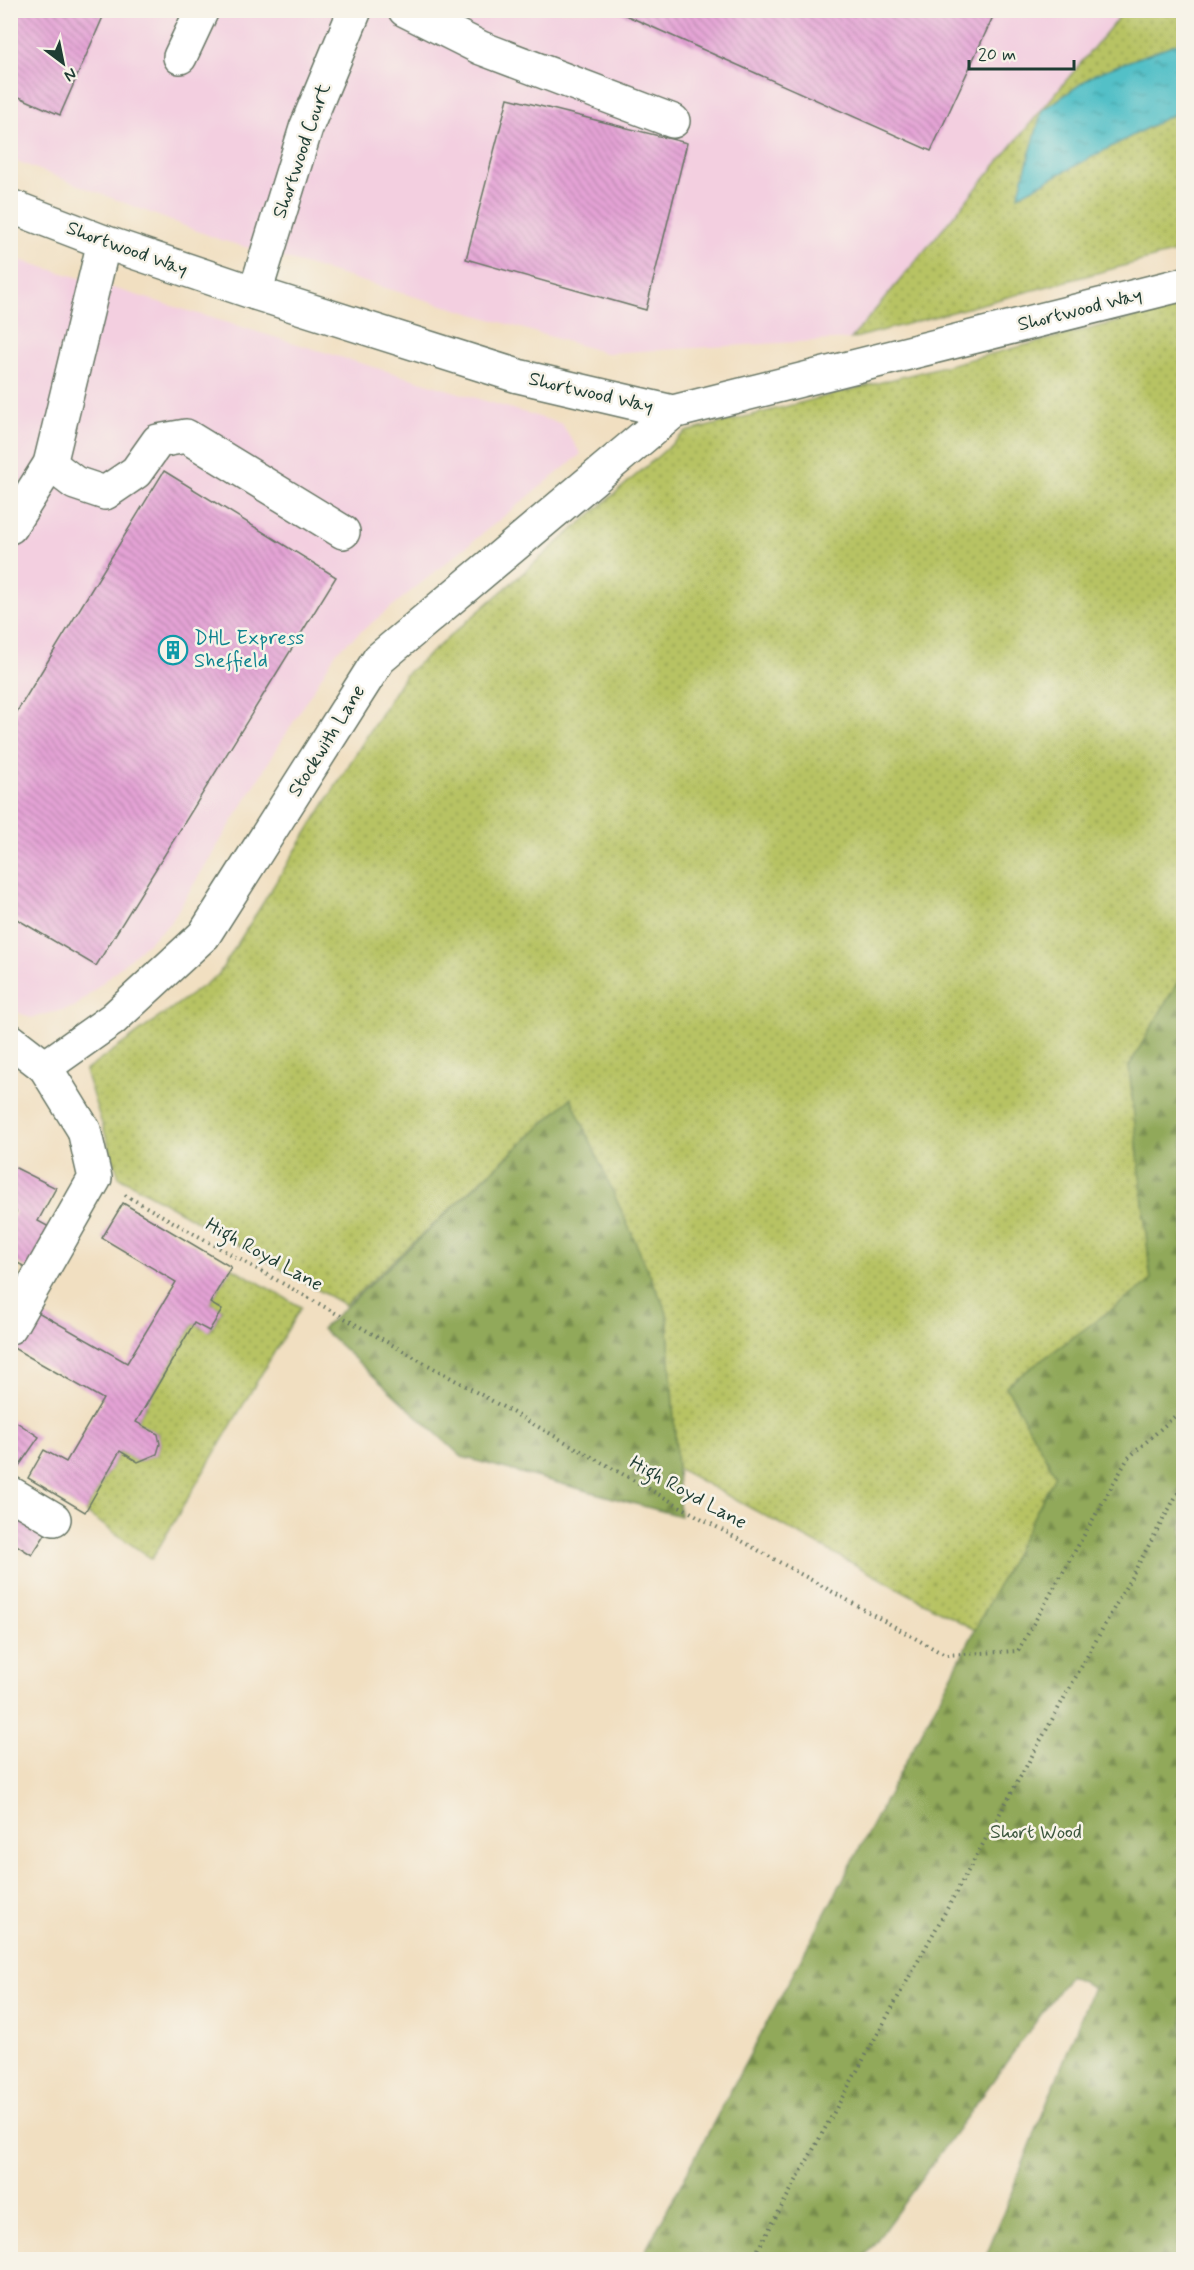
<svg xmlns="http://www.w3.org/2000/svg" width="1194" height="2270" font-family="Mynerve,sans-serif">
  <defs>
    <pattern id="grass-dots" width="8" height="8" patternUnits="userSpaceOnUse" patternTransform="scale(1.5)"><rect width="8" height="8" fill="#b7c364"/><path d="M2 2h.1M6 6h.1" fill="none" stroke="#94a053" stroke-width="1.8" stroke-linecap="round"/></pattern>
    <pattern id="forest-firs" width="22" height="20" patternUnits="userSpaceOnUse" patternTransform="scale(1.5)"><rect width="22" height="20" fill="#91a95a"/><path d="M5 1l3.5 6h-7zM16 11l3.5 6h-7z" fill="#768b4b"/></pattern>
    <pattern id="water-ripples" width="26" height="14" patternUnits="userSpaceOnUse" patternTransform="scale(1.5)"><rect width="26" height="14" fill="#52c0c7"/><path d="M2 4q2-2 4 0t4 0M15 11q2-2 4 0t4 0" fill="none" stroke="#439da2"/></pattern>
    <pattern id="building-back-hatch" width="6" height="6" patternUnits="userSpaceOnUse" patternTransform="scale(1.5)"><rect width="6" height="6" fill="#e5a3d6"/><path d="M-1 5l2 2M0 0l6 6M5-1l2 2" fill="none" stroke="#b986ae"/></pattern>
  </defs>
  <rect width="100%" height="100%" fill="#f7f3e8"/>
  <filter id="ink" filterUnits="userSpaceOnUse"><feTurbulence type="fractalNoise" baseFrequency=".0167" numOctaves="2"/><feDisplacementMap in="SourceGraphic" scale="12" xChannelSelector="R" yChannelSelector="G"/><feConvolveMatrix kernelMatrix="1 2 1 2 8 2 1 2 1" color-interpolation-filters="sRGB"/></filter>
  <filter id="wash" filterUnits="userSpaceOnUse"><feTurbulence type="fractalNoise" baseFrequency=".008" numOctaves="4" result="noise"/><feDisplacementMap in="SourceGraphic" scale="24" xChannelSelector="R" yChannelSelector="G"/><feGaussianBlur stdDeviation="1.35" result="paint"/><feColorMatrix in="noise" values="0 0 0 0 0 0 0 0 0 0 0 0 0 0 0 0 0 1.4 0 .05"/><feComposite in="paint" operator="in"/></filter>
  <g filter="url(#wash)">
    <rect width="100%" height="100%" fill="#f1dfc1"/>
    <g fill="#f3cfe0">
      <polygon points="10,11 1124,11 851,339 606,353 218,239 11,159"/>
      <polygon points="10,257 562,424 581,454 337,651 170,923 75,1007 31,1018 10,1009"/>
    </g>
    <g fill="url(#grass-dots)" stroke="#6b804c" stroke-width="1.5">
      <polygon points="1124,11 1183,11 1183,250 851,339"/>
      <polygon points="1183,305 1183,973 1129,1066 1151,1281 1006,1386 1056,1474 975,1630 677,1468 667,1313 570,1099 345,1305 119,1177 85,1071 218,975 405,675 686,432"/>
      <polygon points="231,1267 301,1307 152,1559 85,1512 120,1451 138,1462 157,1454 160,1444 158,1434 136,1422 194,1323 210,1331 222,1310 210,1303"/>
    </g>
    <g fill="url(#forest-firs)" stroke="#587347" stroke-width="1.5">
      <polygon points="1183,973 1183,2259 985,2259 1093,1987 1069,1976 863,2259 641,2259 946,1686 1055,1475 1006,1386 1151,1281 1129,1066"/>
      <polygon points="571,1098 667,1313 680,1516 462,1457 322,1329"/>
    </g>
    <polygon fill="url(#water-ripples)" stroke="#387e7e" stroke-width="1.5" points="1183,41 1183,109 1018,196 1042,111 1095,74"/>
    <g id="blocks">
      <g fill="url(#building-back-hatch)">
        <polygon points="10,10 106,10 60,115 10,93"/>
        <polygon points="614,10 996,10 931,151"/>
        <polygon points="508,98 687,143 646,310 466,259"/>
        <polygon points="164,471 336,577 96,966 10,915 10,723"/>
        <polygon points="10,1165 56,1188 38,1221 51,1228 29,1269 10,1259 10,1222 16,1212 10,1209"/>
        <polygon points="123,1203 231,1267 210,1303 222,1310 209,1331 194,1323 136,1422 158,1434 160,1444 157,1454 138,1462 120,1451 85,1512 28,1478 44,1450 66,1462 103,1399 10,1346 10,1343 31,1308 127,1363 176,1282 102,1238"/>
        <polygon points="12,1419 39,1437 19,1466 10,1460"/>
        <polygon points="10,1513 19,1518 23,1513 48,1530 32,1555 10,1541"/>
      </g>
    </g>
  </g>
  <g filter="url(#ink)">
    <use href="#blocks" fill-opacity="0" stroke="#687665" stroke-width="1.5"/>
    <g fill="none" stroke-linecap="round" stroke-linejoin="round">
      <g stroke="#687665" stroke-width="36">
        <g id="minor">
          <polyline points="405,10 481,48 673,121"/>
          <polyline points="180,57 202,10"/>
          <polyline points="10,206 104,242 255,293 518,376 673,412 1184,284"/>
          <polyline points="255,293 306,128 355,10"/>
          <polyline points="50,464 75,483 105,493 136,472 158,441 186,436 343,532"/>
          <polyline points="10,527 50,464 104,242"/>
          <polyline points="10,1040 45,1067 113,1019 204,935 379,659 673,412"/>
          <polyline points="10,1327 95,1178 84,1130 45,1067"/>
          <polyline points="10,1493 54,1519"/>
        </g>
      </g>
      <g stroke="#687665" stroke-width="4" stroke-dasharray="1.5 4.5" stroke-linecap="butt">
        <polyline points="125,1195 945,1655 1018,1651 1128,1458 1175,1416 1184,1415"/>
        <polyline points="752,2260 1184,1482"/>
      </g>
      <use href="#minor" stroke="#fff" stroke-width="33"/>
    </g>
  </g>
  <defs>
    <g id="building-ring" transform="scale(1.5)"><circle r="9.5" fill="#f7f3e8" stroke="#0f9aa8" stroke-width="1.5"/><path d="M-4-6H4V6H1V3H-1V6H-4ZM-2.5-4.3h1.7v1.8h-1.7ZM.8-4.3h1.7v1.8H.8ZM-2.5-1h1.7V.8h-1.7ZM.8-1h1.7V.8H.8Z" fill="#0f9aa8"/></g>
  </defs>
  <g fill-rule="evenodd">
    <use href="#building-ring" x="173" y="650"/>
  </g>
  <g text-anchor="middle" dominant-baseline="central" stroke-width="5" stroke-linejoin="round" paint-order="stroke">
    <g font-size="20" fill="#1f3d34" stroke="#f7f3e8">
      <text transform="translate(302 151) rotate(-71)">Shortwood Court</text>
      <text transform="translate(127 249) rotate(20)">Shortwood Way</text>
      <text transform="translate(1080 310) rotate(-14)">Shortwood Way</text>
      <text transform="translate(591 393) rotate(13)">Shortwood Way</text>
      <text transform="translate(327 741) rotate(-58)">Stockwith Lane</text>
      <text transform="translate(264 1255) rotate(29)">High Royd Lane</text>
      <text transform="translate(688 1493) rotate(29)">High Royd Lane</text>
    </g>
    <g font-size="20" fill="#0d838f" stroke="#f7f3e8" text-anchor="start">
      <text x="194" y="638">DHL Express<tspan x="194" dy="23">Sheffield</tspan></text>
    </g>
    <g font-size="20" fill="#3d583e" stroke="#f7f3e8">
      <text x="1036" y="1832">Short Wood</text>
    </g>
  </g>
  <rect width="1194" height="2270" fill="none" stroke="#f7f3e8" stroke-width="36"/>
  <g transform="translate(63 63) rotate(148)" stroke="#f7f3e8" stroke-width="4.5" paint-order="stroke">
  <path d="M0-4.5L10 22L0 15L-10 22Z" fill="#1f3d34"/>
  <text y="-9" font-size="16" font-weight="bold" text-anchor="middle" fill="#1f3d34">N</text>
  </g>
  <path d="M969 60v9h105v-9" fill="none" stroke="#1f3d34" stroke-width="3"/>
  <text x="978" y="60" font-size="18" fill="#1f3d34" stroke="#f7f3e8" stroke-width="4.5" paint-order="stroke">20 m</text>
</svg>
